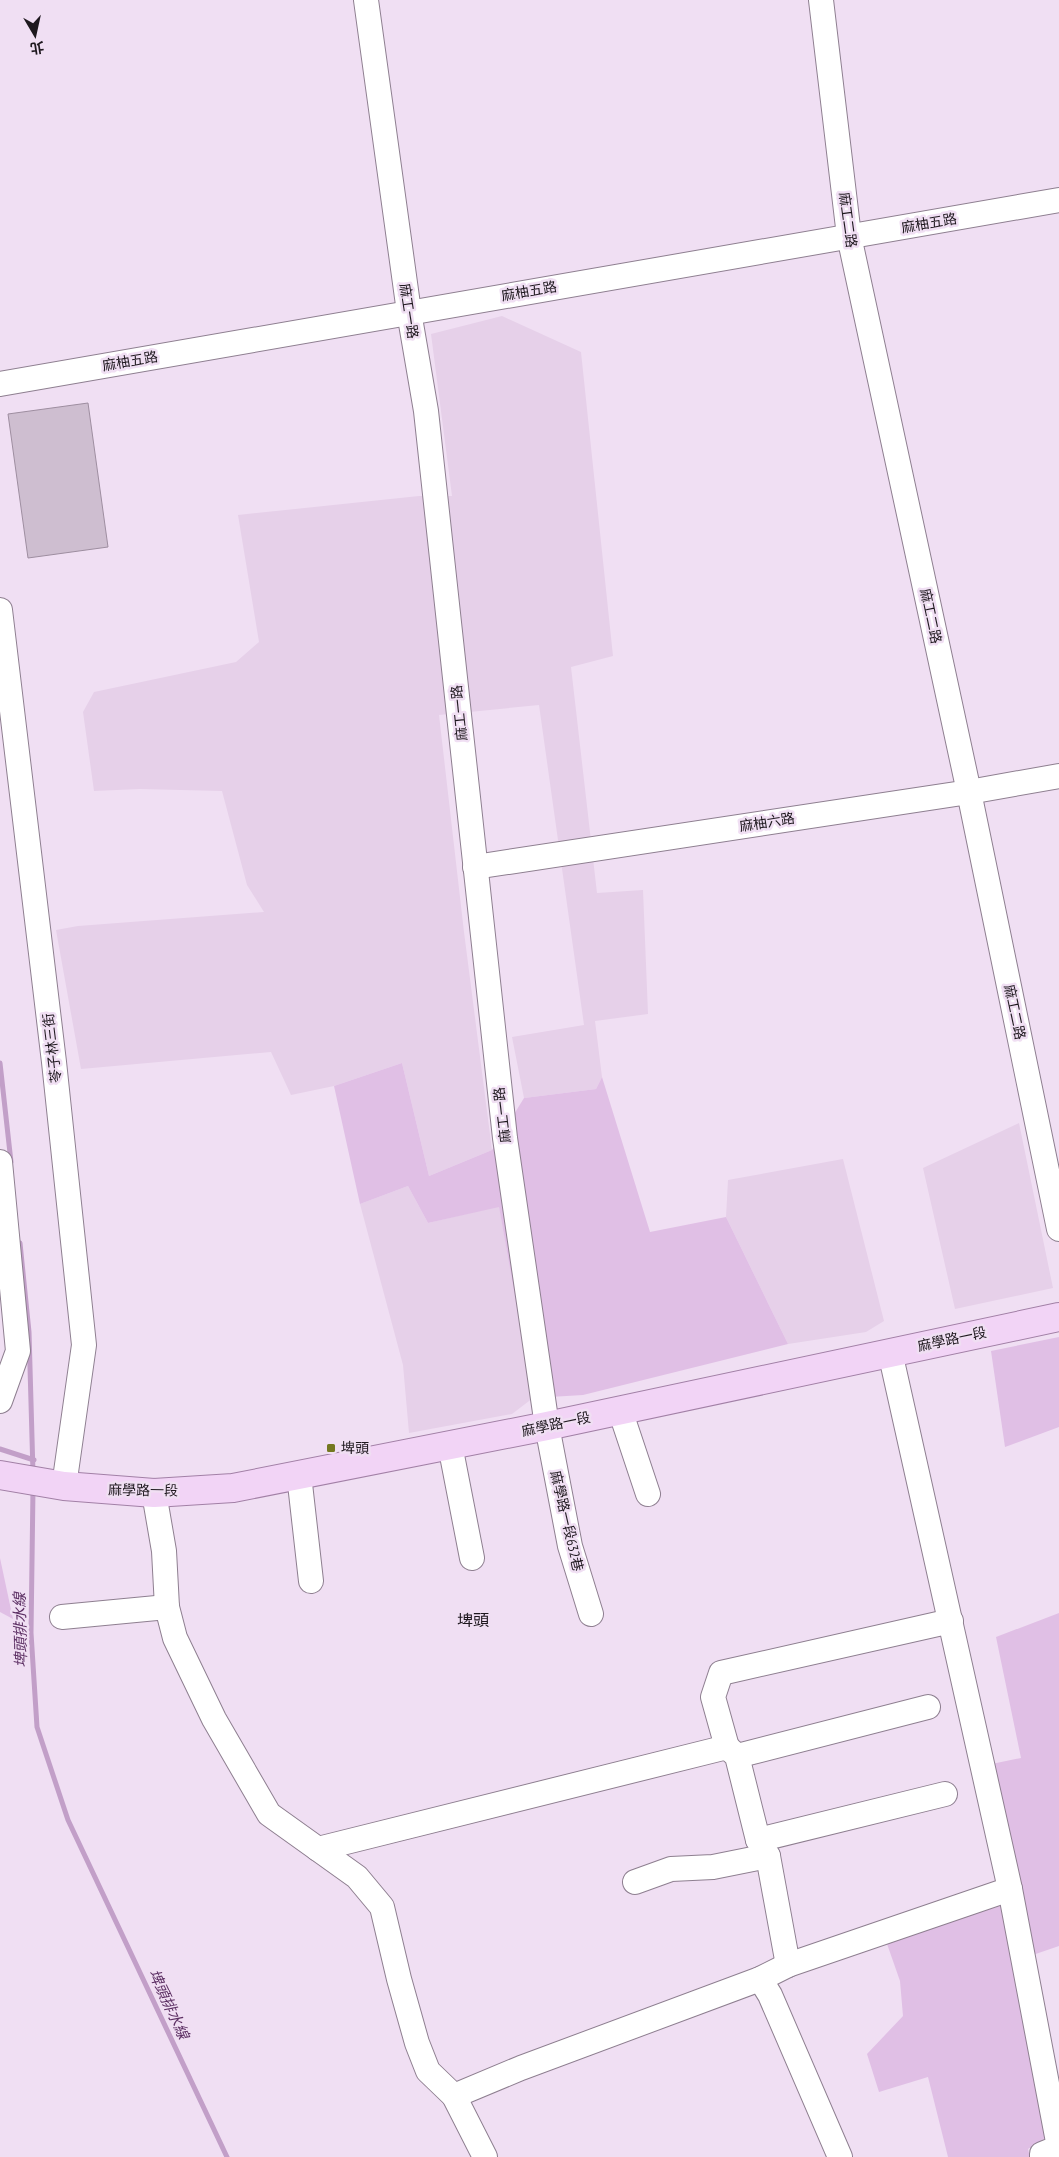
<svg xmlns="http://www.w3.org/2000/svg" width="1059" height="2157" font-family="'PT Sans Narrow','Noto Sans TC',sans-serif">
  <rect width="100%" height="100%" fill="#f0dff3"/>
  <g fill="#e6d0e9">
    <polygon points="502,316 581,352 613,656 571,667 597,893 643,890 648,1014 595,1021 602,1077 596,1089 524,1098 512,1037 584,1025 539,705 439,715 464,932 492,1150 429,1176 402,1063 334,1086 291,1095 271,1052 81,1069 56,930 78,926 264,912 247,885 222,791 140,789 94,791 83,712 94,692 236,662 259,642 238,515 419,496 452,496 431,334"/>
    <polygon points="1019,1123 1053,1288 955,1309 923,1168"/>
    <polygon points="843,1159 884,1321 866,1332 788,1344 726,1217 728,1180"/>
    <polygon points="408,1186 428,1223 499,1206 533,1398 512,1414 409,1433 403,1365 360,1204"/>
  </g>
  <g fill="#e0bfe5">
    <polygon points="402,1063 429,1176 492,1150 524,1098 596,1089 602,1077 650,1232 726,1217 788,1344 583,1395 533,1398 499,1207 428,1223 408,1186 360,1204 334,1086"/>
    <polygon points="1059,1337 1059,1427 1005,1447 991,1351"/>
    <polygon points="0,1558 13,1619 0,1612"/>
    <polygon points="1059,1613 1059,1946 1021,1959 1059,2129 1028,2149 1030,2157 948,2157 928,2077 879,2092 867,2054 903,2016 900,1981 886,1941 1010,1903 982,1766 1021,1758 996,1637"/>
  </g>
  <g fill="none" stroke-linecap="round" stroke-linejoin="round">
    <g stroke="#c29fc8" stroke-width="5">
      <polyline points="0,1063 11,1162"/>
      <polyline points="20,1243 29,1332 33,1473"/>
      <polyline points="0,1449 34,1460"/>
      <polyline points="33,1489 31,1633 37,1727 68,1820 227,2157"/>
    </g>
  </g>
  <polygon fill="#cebed0" stroke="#9e8ea0" points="88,403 108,547 28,558 8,414"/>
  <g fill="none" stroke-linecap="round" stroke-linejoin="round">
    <g stroke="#8e7f90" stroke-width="26">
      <g id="minor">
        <polyline points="366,0 409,312 426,411 505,1138 547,1426 570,1546 591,1614"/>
        <polyline points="821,0 849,236 969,792 1059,1229"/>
        <polyline points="0,384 1059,200"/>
        <polyline points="0,610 54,1062 84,1345 64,1486"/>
        <polyline points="475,867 969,792 1059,776"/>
        <polyline points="0,1162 18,1351 0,1401"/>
        <polyline points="890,1352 1010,1889 1059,2147 1042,2154 1042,2157"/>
        <polyline points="620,1410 648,1494"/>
        <polyline points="450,1445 472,1558"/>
        <polyline points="299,1475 311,1581"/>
        <polyline points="154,1493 164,1551 167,1607 175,1638 214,1719 269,1814 357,1877 382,1907 399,1979 417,2043 428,2071 454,2096 485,2157"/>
        <polyline points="62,1617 167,1607"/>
        <polyline points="727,1747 713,1697 721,1673 951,1621"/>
        <polyline points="737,1756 928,1707"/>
        <polyline points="758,1840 945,1794"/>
        <polyline points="318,1849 727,1747 737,1756 758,1840 768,1856 788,1965"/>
        <polyline points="635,1882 671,1869 713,1867 768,1856"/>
        <polyline points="760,1979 770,1995 840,2157"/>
        <polyline points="454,2096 521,2068 760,1979 788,1965 1010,1889"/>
      </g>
    </g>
    <g stroke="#a280a6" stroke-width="30">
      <polyline id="major" points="0,1475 64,1486 154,1493 233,1488 547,1426 1059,1317"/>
    </g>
    <use href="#minor" stroke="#fff" stroke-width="24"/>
    <use href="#major" stroke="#f2d4f6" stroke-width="28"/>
  </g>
  <rect fill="#747820" stroke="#f0dff3" stroke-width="2" x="326" y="1443" width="10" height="10" rx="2.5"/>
  <g text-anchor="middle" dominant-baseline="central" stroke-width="5" stroke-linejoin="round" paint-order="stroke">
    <g font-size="14" fill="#1e181e" stroke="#f0dff3">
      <text transform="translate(848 220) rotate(82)">麻工二路</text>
      <text transform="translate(929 223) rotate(-10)">麻柚五路</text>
      <text transform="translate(529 291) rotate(-10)">麻柚五路</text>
      <text transform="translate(409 311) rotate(81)">麻工一路</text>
      <text transform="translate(130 361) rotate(-10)">麻柚五路</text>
      <text transform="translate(931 616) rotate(78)">麻工二路</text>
      <text transform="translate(459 713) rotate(-96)">麻工一路</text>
      <text transform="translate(767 822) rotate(-9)">麻柚六路</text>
      <text transform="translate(1015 1012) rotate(78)">麻工二路</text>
      <text transform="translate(52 1048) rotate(-97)">苓子林三街</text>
      <text transform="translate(502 1115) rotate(-97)">麻工一路</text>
      <text transform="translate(952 1339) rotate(-12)">麻學路一段</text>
      <text transform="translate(556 1424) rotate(-12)">麻學路一段</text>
      <text transform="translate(143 1490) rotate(1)">麻學路一段</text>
      <text transform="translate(567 1521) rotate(77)">麻學路一段632巷</text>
    </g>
    <g font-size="14" fill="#1e181e" stroke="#f0dff3" text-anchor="start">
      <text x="341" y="1448">埤頭</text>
    </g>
    <g font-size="15" font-style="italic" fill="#5d3064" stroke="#f0dff3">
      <text transform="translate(20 1630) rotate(-91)">埤頭排水線</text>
      <text transform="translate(169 2004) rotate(65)">埤頭排水線</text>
    </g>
    <g font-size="16" fill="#1e181e" stroke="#f0dff3">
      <text x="473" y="1620">埤頭</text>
    </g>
  </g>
  <g transform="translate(35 35) rotate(171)" stroke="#f0dff3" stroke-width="4" paint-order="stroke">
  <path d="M0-4L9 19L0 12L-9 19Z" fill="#1e181e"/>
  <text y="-8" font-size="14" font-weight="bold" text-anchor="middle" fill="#1e181e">北</text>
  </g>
</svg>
